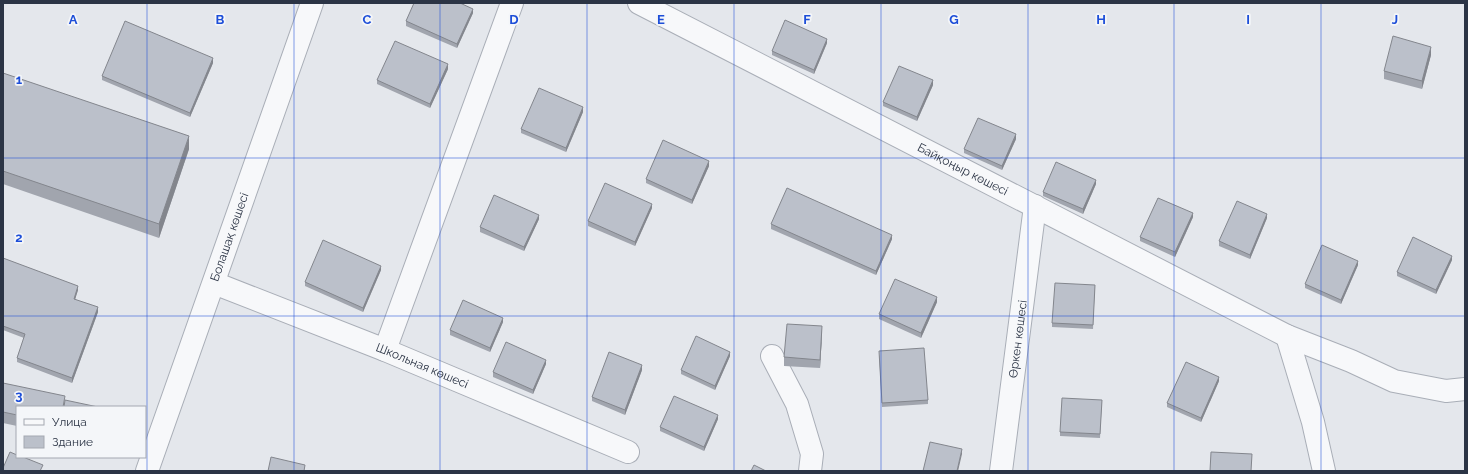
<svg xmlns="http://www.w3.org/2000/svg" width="1468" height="474" font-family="Raleway,sans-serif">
  <rect width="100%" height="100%" fill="#e4e7ec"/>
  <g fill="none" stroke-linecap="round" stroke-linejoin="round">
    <g stroke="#a9aeb7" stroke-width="24">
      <g id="minor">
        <path id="s1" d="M639,3L1287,336L1351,361L1394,381L1446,391L1465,389"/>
        <path id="s2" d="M214,283L385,350L628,452"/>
        <polyline points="1287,336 1313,422 1324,471"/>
        <polyline points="385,350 512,3"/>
        <polyline points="772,356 797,404 812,454 810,471"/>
        <path id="s3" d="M147,471L312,3"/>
        <path id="s4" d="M1001,471L1035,206"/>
      </g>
    </g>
    <use href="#minor" stroke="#f7f8fa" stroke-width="22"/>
  </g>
  <g fill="#a1a5ae">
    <polygon points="473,13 457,48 406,26 406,21"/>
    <polygon points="827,43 814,74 772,55 772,51"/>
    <polygon points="1431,55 1422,89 1384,79 1384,71"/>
    <polygon points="213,63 190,117 102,80 102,76"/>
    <polygon points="448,69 430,108 377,84 377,80"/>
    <polygon points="3,73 189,149 159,238 3,184"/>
    <polygon points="933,85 917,121 883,106 883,102"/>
    <polygon points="583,112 566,152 521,133 521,129"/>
    <polygon points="1016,139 1002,170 964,153 964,149"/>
    <polygon points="709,166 692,204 646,183 646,179"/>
    <polygon points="1096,184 1083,214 1043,196 1043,192"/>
    <polygon points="652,208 635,246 588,226 588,221"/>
    <polygon points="1193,217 1175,257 1140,241 1140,237"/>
    <polygon points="1267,218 1250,259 1219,246 1219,241"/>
    <polygon points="539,219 524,251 480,232 480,227"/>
    <polygon points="771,224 892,239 876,275 771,229"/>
    <polygon points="3,258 78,290 75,299 98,312 72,383 17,362 17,358 24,338 3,330"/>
    <polygon points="1452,260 1436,294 1397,276 1397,272"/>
    <polygon points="1358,265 1341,304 1305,288 1305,284"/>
    <polygon points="381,270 363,312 305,286 305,282"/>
    <polygon points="1095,285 1093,329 1052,327 1052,323"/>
    <polygon points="937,302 921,338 879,319 879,314"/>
    <polygon points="503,322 490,352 450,335 450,330"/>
    <polygon points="822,334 820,368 784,366 784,357"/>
    <polygon points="879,355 928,400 928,404 882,407"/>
    <polygon points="730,356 715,390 681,374 681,370"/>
    <polygon points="546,364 533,394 493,377 493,372"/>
    <polygon points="642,370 625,415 592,401 592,397"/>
    <polygon points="1219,381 1201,422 1167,407 1167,403"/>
    <polygon points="3,383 65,400 17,407 17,426 3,423"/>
    <polygon points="1102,400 1100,438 1060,436 1060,432"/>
    <polygon points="718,419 704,451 660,431 660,427"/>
  </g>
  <g fill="#83868d">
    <polygon points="473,9 473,13 457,48 457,44"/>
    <polygon points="827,39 827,43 814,74 814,70"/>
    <polygon points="1431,47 1431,55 1422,89 1422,81"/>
    <polygon points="213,58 213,63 190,117 190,113"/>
    <polygon points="448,64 448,69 430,108 430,104"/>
    <polygon points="933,80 933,85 917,121 917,117"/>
    <polygon points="583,107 583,112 566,152 566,148"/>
    <polygon points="1016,134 1016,139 1002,170 1002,166"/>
    <polygon points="189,136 189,149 159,238 159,224"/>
    <polygon points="709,161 709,166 692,204 692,200"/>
    <polygon points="1096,180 1096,184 1083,214 1083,209"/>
    <polygon points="652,204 652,208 635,246 635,242"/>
    <polygon points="1193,213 1193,217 1175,257 1175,252"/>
    <polygon points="1267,214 1267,218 1250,259 1250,255"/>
    <polygon points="539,215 539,219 524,251 524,247"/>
    <polygon points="892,235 892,239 876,275 876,271"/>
    <polygon points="1452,256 1452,260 1436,294 1436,290"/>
    <polygon points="1358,261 1358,265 1341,304 1341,300"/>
    <polygon points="381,266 381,270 363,312 363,308"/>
    <polygon points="78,286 78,290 74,303 74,299"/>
    <polygon points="937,297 937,302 921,338 921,333"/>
    <polygon points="98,307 98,312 72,383 72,378"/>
    <polygon points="503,318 503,322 490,352 490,348"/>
    <polygon points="822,326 822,334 820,368 820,360"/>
    <polygon points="730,352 730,356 715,390 715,386"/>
    <polygon points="546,360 546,364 533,394 533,390"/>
    <polygon points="642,365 642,370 625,415 625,410"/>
    <polygon points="1219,377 1219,381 1201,422 1201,418"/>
    <polygon points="718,415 718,419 704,451 704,447"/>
    <polygon points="962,449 962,454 958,471 957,471"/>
  </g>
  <g fill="#bbc0ca" stroke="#83868d">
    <polygon points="414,3 460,3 473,9 457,44 406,21"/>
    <polygon points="785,20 827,39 814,70 772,51"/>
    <polygon points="125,21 213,58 190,113 102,76"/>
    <polygon points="1393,36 1431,47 1422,81 1384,71"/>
    <polygon points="395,41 448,64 430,104 377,80"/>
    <polygon points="899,66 933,80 917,117 883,102"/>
    <polygon points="3,73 189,136 159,224 3,171"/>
    <polygon points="539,88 583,107 566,148 521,129"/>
    <polygon points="978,118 1016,134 1002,166 964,149"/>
    <polygon points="663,140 709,161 692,200 646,179"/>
    <polygon points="1056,162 1096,180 1083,209 1043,192"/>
    <polygon points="605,183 652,204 635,242 588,221"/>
    <polygon points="787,188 892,235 876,271 771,224"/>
    <polygon points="494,195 539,215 524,247 480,227"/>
    <polygon points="1158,198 1193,213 1175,252 1140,237"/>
    <polygon points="1237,201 1267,214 1250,255 1219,241"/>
    <polygon points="1413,237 1452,256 1436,290 1397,272"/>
    <polygon points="323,240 381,266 363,308 305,282"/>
    <polygon points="1322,245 1358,261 1341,300 1305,284"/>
    <polygon points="3,258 78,286 74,299 98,307 72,378 17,358 25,334 3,326"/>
    <polygon points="895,279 937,297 921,333 879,314"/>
    <polygon points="1055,283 1095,285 1093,325 1052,323"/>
    <polygon points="463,300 503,318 490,348 450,330"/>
    <polygon points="787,324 822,326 820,360 784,357"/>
    <polygon points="696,336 730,352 715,386 681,370"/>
    <polygon points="506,342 546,360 533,390 493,372"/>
    <polygon points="924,348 928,400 882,403 879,351"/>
    <polygon points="609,352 642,365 625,410 592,397"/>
    <polygon points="1186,362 1219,377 1201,418 1167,403"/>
    <polygon points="3,383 65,396 63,407 17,407 17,415 3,412"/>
    <polygon points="674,396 718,415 704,447 660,427"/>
    <polygon points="1062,398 1102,400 1100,434 1060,432"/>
    <polygon points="65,400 98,407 64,407"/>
    <polygon points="930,442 962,449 957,471 923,471"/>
    <polygon points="10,452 17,455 17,457 23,457 43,465 40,471 3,471 3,468"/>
    <polygon points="1211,452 1252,454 1251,471 1210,471"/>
    <polygon points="271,457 305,465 304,471 268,471"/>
    <polygon points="754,465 766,471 751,471"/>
  </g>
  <path fill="none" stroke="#1d4ed8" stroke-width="1" stroke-opacity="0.55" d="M147,3V471M294,3V471M440,3V471M587,3V471M734,3V471M881,3V471M1028,3V471M1174,3V471M1321,3V471M3,158H1465M3,316H1465"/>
  <g text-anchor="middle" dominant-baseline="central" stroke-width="3.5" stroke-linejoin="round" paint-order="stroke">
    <g font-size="12" fill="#2b3445" stroke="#f4f6f9">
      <text stroke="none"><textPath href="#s1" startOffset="364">Байқоңыр көшесі</textPath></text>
      <text stroke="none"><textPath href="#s3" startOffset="248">Болашақ көшесі</textPath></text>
      <text stroke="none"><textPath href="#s4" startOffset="133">Өркен көшесі</textPath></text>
      <text stroke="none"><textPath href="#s2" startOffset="224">Школьная көшесі</textPath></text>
    </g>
  </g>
  <g font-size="13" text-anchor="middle" font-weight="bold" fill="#1d4ed8" stroke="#f4f6f9" stroke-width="3.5" stroke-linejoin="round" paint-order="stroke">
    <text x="73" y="24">A</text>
    <text x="220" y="24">B</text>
    <text x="367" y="24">C</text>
    <text x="514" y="24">D</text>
    <text x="661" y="24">E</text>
    <text x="807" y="24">F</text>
    <text x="954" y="24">G</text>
    <text x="1101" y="24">H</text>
    <text x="1248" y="24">I</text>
    <text x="1395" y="24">J</text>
    <text x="19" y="84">1</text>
    <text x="19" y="242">2</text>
    <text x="19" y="400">3</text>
  </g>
  <rect width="1468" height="474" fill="none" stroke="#2b3445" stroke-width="8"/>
  <rect x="16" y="406" width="130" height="52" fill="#f4f6f9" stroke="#a4a8b1"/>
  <rect x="24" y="419" width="20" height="6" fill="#f7f8fa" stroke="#a4a8b1"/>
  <text x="52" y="426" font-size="12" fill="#2b3445">Улица</text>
  <rect x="24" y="436" width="20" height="12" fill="#bbc0ca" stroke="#a4a8b1"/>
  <text x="52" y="446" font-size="12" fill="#2b3445">Здание</text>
</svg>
